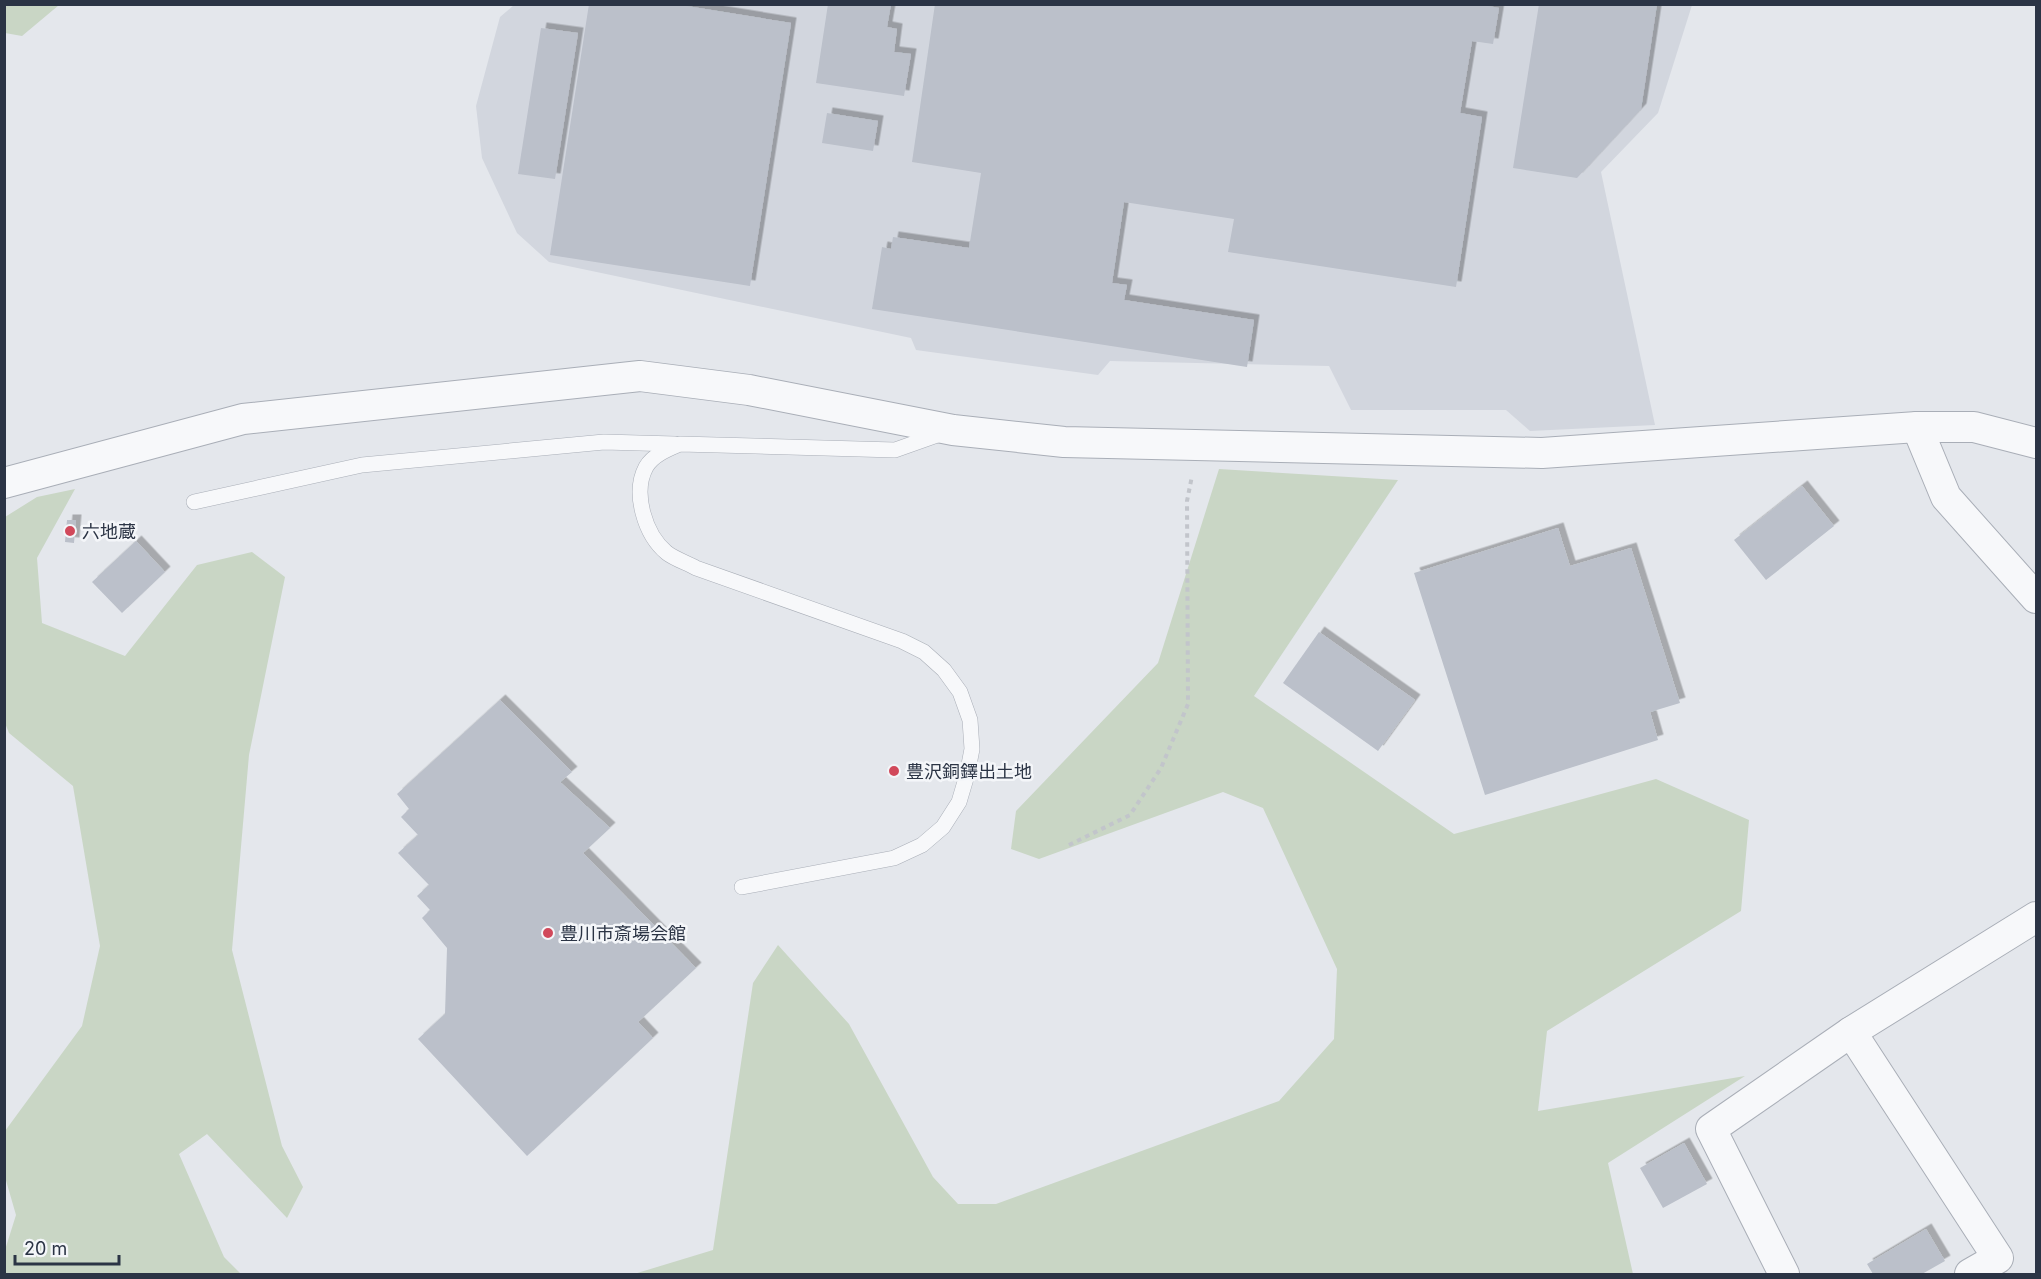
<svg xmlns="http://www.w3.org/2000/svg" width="2041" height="1279" font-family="Inter,'Noto Sans JP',sans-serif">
  <defs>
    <filter id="shadow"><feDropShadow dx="5.5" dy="-5.5" stdDeviation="0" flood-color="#0004"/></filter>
  </defs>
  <rect width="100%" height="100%" fill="#e4e7ec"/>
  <polygon fill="#d2d6de" points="514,5 1692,5 1658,113 1601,172 1655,425 1530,431 1506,410 1351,410 1329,366 1110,361 1098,375 916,350 911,338 549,262 517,233 482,158 476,106 500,17"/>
  <g fill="#c9d6c5">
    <polygon points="4,5 5,4 59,5 22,36 5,33"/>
    <polygon points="1219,469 1398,480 1254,696 1454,834 1656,779 1749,820 1741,911 1547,1031 1538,1111 1745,1076 1608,1163 1633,1274 634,1274 713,1250 753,983 778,945 849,1024 933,1177 958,1204 996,1204 1279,1101 1334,1039 1337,969 1263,808 1223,792 1039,859 1011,849 1016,811 1158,663"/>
    <polygon points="75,489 37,558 42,623 125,656 197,565 252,552 285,577 249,755 232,950 282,1146 303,1187 287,1218 207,1134 179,1154 224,1257 241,1274 5,1274 5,1250 16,1215 5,1177 5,1131 82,1026 100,946 73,786 9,733 5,723 5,517 37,497"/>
  </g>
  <g fill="#bbc0ca" filter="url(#shadow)">
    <polygon points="589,4 674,4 791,23 750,286 550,255"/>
    <polygon points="828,4 891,4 887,27 897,29 894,52 911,54 904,96 816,83"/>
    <polygon points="935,4 1477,4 1499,8 1493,44 1472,41 1460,113 1482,117 1456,287 1228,252 1234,219 1124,202 1112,283 1127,285 1124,300 1254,320 1247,367 872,309 882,247 891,249 893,237 969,248 981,173 912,162"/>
    <polygon points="1539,4 1657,4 1641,109 1577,178 1513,168"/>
    <polygon points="541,28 578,33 555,179 518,174"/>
    <polygon points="827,113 878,121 873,151 822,143"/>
    <polygon points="1802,486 1834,526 1766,580 1734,540"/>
    <polygon points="67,520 76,520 74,543 65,542"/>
    <polygon points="1558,528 1570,566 1631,548 1680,703 1650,712 1658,740 1485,795 1414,573"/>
    <polygon points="136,541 165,572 122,613 92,582"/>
    <polygon points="1319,632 1415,700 1378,751 1283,683"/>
    <polygon points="500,700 572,772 560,782 610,828 583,853 696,968 638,1022 653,1038 527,1156 418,1039 445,1014 447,948 422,918 430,910 417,896 429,885 398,853 418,835 401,817 409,809 397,794"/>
    <polygon points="1684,1143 1707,1184 1663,1208 1640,1168"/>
    <polygon points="1926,1229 1945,1261 1922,1274 1873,1274 1867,1264"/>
  </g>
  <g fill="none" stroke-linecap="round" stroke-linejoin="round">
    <g stroke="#a9aeb7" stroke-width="16">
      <g id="service">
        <polyline points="194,502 362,465 604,442 675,444"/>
        <path d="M742,887L894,858L922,845L943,827L959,802L967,775L972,749L970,720L960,692L944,670L924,652L902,641L696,568C687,563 675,559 667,553C645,535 632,493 646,467C653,455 668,449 680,444L895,450L943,433"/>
      </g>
    </g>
    <g stroke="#a9aeb7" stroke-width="32">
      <g id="minor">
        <polyline points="1917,427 1946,497 2036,598"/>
        <polyline points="4,483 243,419 640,376 749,390 953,430 1064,442 1542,453 1917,427 1974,427 2036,443"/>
        <polyline points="1851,1032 1998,1258 1970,1274"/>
        <polyline points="1784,1274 1711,1129 1851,1032 2036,917"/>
      </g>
    </g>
    <polyline stroke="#c2c5cb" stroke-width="4" stroke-dasharray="4.5 4.5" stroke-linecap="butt" points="1069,845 1130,815 1161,768 1188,704 1187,501 1192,476"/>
    <use href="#service" stroke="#f7f8fa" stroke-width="15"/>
    <use href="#minor" stroke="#f7f8fa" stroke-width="30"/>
  </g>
  <g fill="#d1495b" stroke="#f4f6f9" stroke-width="2">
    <circle cx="70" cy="531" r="6"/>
    <circle cx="894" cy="771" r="6"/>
    <circle cx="548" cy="933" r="6"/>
  </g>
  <g text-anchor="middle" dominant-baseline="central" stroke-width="5" stroke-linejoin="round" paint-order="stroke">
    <g font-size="18" fill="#2b3445" stroke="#f4f6f9" text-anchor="start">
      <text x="82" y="531">六地蔵</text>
      <text x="906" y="771">豊沢銅鐸出土地</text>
      <text x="560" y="933">豊川市斎場会館</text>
    </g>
  </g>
  <rect width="2041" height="1279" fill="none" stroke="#2b3445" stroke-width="12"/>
  <path d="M15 1255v9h104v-9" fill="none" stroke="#2b3445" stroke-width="3"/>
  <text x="24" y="1255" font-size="18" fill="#2b3445" stroke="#f4f6f9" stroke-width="4.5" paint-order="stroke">20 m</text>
</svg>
